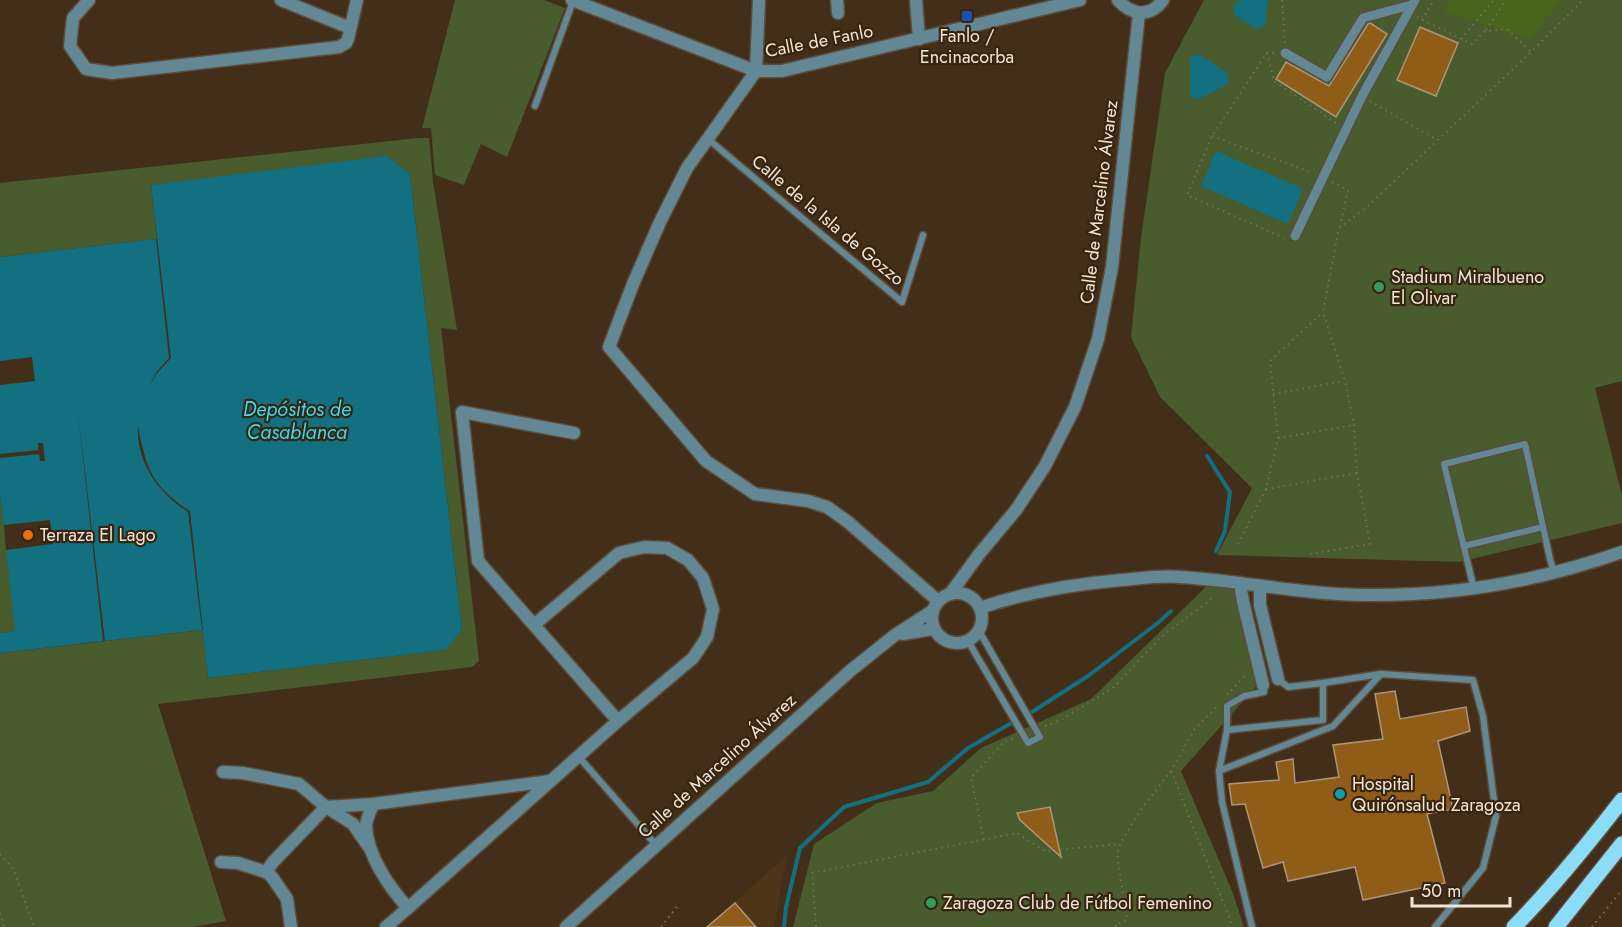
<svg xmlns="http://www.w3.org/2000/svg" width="1622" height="927" font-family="Jost,sans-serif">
  <rect width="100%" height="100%" fill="#432f19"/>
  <polygon fill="#4d3518" points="787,856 774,927 707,927 749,889"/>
  <g fill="#485c2e">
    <polygon points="455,0 544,0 565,8 507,157 481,144 464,185 435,175 431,128 422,128"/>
    <polygon points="1204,0 1622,0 1622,381 1595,388 1622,496 1622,523 1459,562 1217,555 1252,488 1160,397 1131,337 1141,238 1165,73"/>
    <polygon points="418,138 429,138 433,182 457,330 441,328 479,661 472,667 158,704 226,921 193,927 0,927 0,653 203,630 208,678 444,650 462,630 410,174 151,185 157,239 0,257 0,183"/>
    <polygon points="0,493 16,631 0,633"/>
    <polygon points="1219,574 1238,578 1261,681 1181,771 1232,891 1244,927 793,927 814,844 877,803 933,791 981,748 1091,699"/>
  </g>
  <polygon fill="#48651d" points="1451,0 1561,0 1530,39 1444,12"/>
  <g fill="#127080">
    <polygon points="1243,0 1268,0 1265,25 1256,29 1234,15 1234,4"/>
    <polygon points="1199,54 1228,74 1228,84 1197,100 1190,95 1190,58"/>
    <polygon points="1216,151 1303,189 1288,224 1201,186"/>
    <path d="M387,156L410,174L462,630L445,650L208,678L190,511C152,487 146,468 138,426C136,462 158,493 188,512L202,630L105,641L78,412L103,641L0,653V633L15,631L0,493V257L156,239L169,358L158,370L149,386L158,372L171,358L151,185Z"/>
  </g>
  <g fill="#432f19">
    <polygon points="32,357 35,381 0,385 0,361"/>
    <polygon points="38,443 43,443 45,461 40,461 39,454 0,458 0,454 38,450"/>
    <polygon points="50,520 53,544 6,550 4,525"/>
  </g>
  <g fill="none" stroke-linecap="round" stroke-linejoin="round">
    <g stroke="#127080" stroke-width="4">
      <polyline points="1207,456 1230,492 1225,531 1216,551"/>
      <polyline points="1032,712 1088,676 1159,622 1171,611"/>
      <polyline points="784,927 786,907 800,848 844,807 928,782 968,748 1013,722"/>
    </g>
  </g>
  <g fill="#905d18" stroke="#ad957c" stroke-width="1.5">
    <polygon points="1370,23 1387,34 1336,117 1276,79 1286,62 1329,86 1368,24"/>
    <polygon points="1420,27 1458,43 1436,96 1397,80"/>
    <polygon points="1395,691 1400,719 1466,707 1470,731 1438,741 1453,809 1427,814 1445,883 1363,900 1355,867 1288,881 1283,862 1263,868 1245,804 1232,805 1229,784 1279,780 1276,762 1293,759 1295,783 1339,777 1333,745 1383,739 1375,694"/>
    <polygon points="1050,807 1061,857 1020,820 1017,813"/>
    <polygon points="735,903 756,927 707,927"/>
  </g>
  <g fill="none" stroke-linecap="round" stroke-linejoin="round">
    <g stroke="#5f4c38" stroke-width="9">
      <g id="service">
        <polyline points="535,106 573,1"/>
        <polyline points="708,139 902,302 923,235"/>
        <polyline points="1464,546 1543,527"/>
        <polyline points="1474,589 1444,464 1525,444 1550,559 1554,573"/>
        <polyline points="968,641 1028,743 1040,737 979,631"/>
        <polyline points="1323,683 1380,674"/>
        <polyline points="1263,685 1264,692 1244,696 1227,706 1227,730 1323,720 1323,683 1288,687 1278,679"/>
        <polyline points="578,756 656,845"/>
        <polyline points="1219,771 1227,730"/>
        <polyline points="1252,927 1222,802 1219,771 1333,726 1381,674 1473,680 1483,716 1496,816 1483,868 1435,927"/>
      </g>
    </g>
    <g stroke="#5f4c38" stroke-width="12">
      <g id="pedestrian">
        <polyline points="1285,53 1327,77 1363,18 1411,5"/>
        <polyline points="1295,236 1362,96 1415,0"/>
      </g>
    </g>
    <g stroke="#5f4c38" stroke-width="15">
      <g id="minor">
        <polyline points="89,0 73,18 70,46 86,69 112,73 339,47 346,43 348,39 357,0"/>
        <polyline points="281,0 350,28"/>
        <polyline points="759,0 756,71 687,168 660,222 633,284 609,347 706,461 755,494 808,501 827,507 848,522 938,601"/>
        <polyline points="837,0 838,13"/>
        <polyline points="916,0 919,39"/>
        <polyline points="574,433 462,412 478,561 618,721"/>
        <polyline points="1240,583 1243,602 1263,685"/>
        <polyline points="1260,586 1260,605 1278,679"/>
        <polyline points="223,772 243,773 299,784 326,807 353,824 371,850"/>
        <path d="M373,804C371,811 366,819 366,826C367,856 390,888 408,908"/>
        <polyline points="221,862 238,863 266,872 272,877 287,899 291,927"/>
        <polyline points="266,872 273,862 326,807 373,804 550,781"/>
        <polyline points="386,927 408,908 618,721 693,658 707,637 713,609 703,578 688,560 667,548 644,547 619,553 534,625"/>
      </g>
    </g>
    <g stroke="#5f4c38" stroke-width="15">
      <g id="tertiary">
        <polyline points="572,0 756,71 782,71 1080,0"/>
        <path d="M1118,0C1131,15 1150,18 1163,0"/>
        <circle cx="957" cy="618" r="25"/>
        <polyline points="950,594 980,553 1016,510 1045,466 1075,407 1098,339 1112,267 1139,13"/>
        <path d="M980,608C1026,592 1074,584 1122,580C1142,578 1162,575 1181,577C1243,581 1305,595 1367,595C1454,596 1540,581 1622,552"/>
        <polyline points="902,634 933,629"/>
        <polyline points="566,927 850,671 895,635 932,611"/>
      </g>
    </g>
    <g stroke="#5f4c38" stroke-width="18">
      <g id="primary">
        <path d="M1514,927C1553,887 1588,844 1622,800"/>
        <polyline points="1556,927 1622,844"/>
      </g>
    </g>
    <g stroke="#7d6c59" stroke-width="2" stroke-dasharray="1.5 4.5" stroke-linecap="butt">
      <polyline points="1282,0 1285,43"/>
      <polyline points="1417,17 1472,44 1485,31 1507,29 1531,52"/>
      <polyline points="1422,20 1434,0"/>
      <polyline points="1486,30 1506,0"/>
      <polyline points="1461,39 1494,0"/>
      <polyline points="1267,53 1274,81 1336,123"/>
      <polyline points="1274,53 1267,53 1212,136 1187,195 1284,238"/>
      <polyline points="1370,101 1437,140"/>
      <polyline points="1212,136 1313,173"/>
      <polyline points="1332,182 1348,190 1340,226"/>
      <polyline points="1273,394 1344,381"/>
      <polyline points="1278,438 1354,425"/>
      <polyline points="1266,489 1357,473"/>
      <polyline points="1238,544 1266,489 1278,438 1270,361 1323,312"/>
      <polyline points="1310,554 1370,544 1357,473 1354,425 1345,381 1323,312 1339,228 1368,206 1531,52 1583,0"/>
      <polyline points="1227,695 1247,673"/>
      <polyline points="1045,726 1061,720 1114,687 1161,637 1209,601 1212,597"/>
      <polyline points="1171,771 1233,927"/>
      <polyline points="984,840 971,778 1005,741 1014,738"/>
      <polyline points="0,854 14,870 34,927"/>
      <polyline points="0,913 4,927"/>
      <polyline points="661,927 679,904"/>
      <polyline points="816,927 812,873 1017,833 1045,851 1120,844"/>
      <polyline points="1116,927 1116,924 1127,920 1117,854 1120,844 1139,812 1171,771 1194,730 1217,706"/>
      <polyline points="1592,927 1622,890"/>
    </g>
    <use href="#service" stroke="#628895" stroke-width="6"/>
    <use href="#pedestrian" stroke="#628895" stroke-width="9"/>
    <use href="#minor" stroke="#628895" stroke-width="12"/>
    <use href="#tertiary" stroke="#628895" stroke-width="12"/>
    <use href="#primary" stroke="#8adcf7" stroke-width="15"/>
  </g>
  <rect fill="#1a4fb4" stroke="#38250f" stroke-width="2" x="961" y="10" width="12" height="12" rx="3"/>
  <g fill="#2e9e5b" stroke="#38250f" stroke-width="2">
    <circle cx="1379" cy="287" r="6"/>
    <circle cx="931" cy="903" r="6"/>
  </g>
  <circle fill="#e8710a" stroke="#38250f" stroke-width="2" cx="28" cy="535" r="6"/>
  <circle fill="#0f9aa8" stroke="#38250f" stroke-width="2" cx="1340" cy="794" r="6"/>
  <g text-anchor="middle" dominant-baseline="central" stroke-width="4.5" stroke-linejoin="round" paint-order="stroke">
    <g font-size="18" fill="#f2e5d8" stroke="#38250f" text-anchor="start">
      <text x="967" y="36" text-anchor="middle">Fanlo /<tspan x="967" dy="21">Encinacorba</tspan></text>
      <text x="1391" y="277">Stadium Miralbueno<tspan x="1391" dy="21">El Olivar</tspan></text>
      <text x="40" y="535">Terraza El Lago</text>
      <text x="1352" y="784">Hospital<tspan x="1352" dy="21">Quirónsalud Zaragoza</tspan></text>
      <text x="943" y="903">Zaragoza Club de Fútbol Femenino</text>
    </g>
    <g font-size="18" fill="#f2e5d8" stroke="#38250f">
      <text transform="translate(819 41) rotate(-11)">Calle de Fanlo</text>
      <text transform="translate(1099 202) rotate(-83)">Calle de Marcelino Álvarez</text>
      <text transform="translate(828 220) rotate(40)">Calle de la Isla de Gozzo</text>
      <text transform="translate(717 766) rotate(-42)">Calle de Marcelino Álvarez</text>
    </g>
    <g font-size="20" font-style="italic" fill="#35dbf8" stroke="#38250f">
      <text x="297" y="409">Depósitos de<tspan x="297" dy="23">Casablanca</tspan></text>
    </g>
  </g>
  <path d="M1412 897v9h98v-9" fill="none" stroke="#f2e5d8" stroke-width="3"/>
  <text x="1421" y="897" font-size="18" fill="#f2e5d8" stroke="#38250f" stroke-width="4.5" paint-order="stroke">50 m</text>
</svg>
